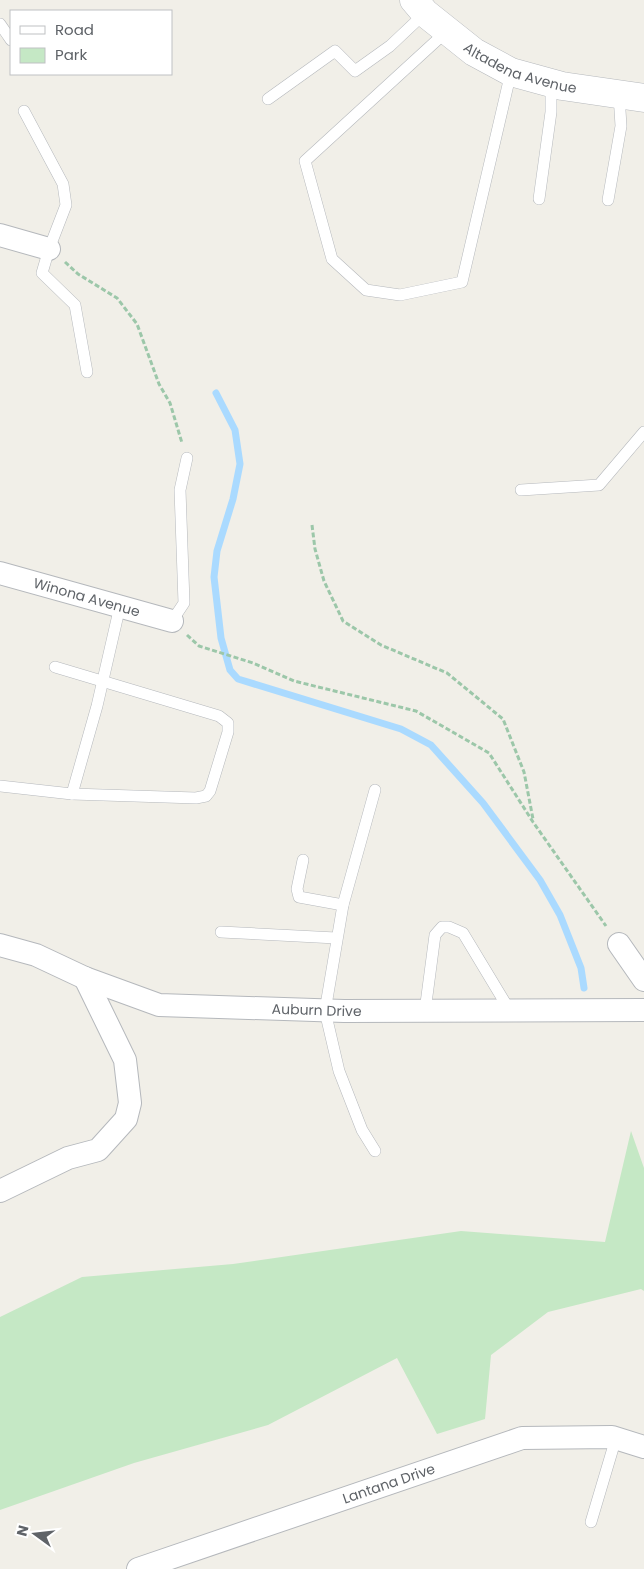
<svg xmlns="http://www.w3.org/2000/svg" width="644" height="1569" font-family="Poppins,sans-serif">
  <rect width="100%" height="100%" fill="#f1efe8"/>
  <polygon fill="#c5e8c5" points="631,1131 644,1168 644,1291 641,1289 548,1312 491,1355 485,1419 437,1434 397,1358 268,1425 134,1463 0,1510 0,1317 82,1277 233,1264 461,1231 605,1242"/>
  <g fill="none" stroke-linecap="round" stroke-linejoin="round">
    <polyline stroke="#aadaff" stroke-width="7" points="216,393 235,430 240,464 233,499 217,551 214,577 221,638 230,670 238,679 401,729 431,745 483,803 540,880 560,915 581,968 584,988"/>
    <g stroke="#b5b8bc" stroke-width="12">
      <g id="service">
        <polyline points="0,24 11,40"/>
        <polyline points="447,31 305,161 332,259 366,290 400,295 462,282 511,72"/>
        <polyline points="268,99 335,51 355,71 390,46 425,13"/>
        <polyline points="24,111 63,184 66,205 49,249 42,273 75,305 87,372"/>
        <polyline points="539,199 551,112 551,83"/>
        <polyline points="608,200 621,126 619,95"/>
        <polyline points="521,490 599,485 644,432"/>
        <polyline points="172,621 184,603 180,490 187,458"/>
        <polyline points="0,786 72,794 196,798 206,796 210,791 228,732 228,723 219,716 55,667"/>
        <polyline points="72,794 97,706 120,606"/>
        <polyline points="303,860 297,889 299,897 343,905"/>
        <polyline points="221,932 336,938"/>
        <polyline points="425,1011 435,935 442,927 449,927 463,933 510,1011"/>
        <polyline points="375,1151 362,1130 339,1071 325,1011 343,905 375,790"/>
        <polyline points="591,1522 616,1438"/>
      </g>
    </g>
    <g stroke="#b5b8bc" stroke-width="24">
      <g id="minor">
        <polyline points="0,235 49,249"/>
        <path id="s1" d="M0,573L172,621"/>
        <polyline points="619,944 644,980"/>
        <path id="s2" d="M0,945L36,955L85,978L159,1005L344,1011L644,1010"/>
        <polyline points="0,1191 68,1158 98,1150 126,1119 130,1103 125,1060 85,978"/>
        <path id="s3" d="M138,1569L522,1438L612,1437L644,1447"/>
      </g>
    </g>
    <g stroke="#b5b8bc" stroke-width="29">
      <g id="tertiary">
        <path id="s4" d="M414,0L425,13L474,52L511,72L562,86L644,98"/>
      </g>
    </g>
    <g stroke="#9cc7a9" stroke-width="3" stroke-dasharray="5 2.5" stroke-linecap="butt">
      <polyline points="65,262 78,274 117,298 137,324 159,384 170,403 182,443"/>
      <polyline points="312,525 315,549 324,581 343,621 381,645 447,673 503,719 524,772 533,819"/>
      <polyline points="187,635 199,646 253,663 294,681 416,711 489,753 533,822 606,926"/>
    </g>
    <use href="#service" stroke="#fff" stroke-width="11"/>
    <use href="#minor" stroke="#fff" stroke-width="22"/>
    <use href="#tertiary" stroke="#fff" stroke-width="28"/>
  </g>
  <g text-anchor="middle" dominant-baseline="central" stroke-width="4" stroke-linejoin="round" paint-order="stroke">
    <g font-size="14" fill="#5f6368" stroke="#fff">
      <text stroke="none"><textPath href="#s4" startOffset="129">Altadena Avenue</textPath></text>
      <text stroke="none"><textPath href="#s1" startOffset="90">Winona Avenue</textPath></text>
      <text stroke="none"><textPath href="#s2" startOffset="328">Auburn Drive</textPath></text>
      <text stroke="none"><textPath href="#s3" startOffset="265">Lantana Drive</textPath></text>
    </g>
  </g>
  <rect x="10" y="10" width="162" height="65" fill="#ffffff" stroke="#bfc1c3"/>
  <rect x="20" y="26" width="25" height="8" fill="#ffffff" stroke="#bfc1c3"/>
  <text x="55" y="35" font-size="15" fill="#5f6368">Road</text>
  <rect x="20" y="48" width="25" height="15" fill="#c5e8c5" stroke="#bfc1c3"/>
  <text x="55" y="60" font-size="15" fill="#5f6368">Park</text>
  <g transform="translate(35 1534) rotate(285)" stroke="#ffffff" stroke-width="4" paint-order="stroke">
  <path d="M0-4L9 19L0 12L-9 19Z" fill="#5f6368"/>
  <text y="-8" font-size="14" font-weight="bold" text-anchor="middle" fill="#5f6368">N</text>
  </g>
</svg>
